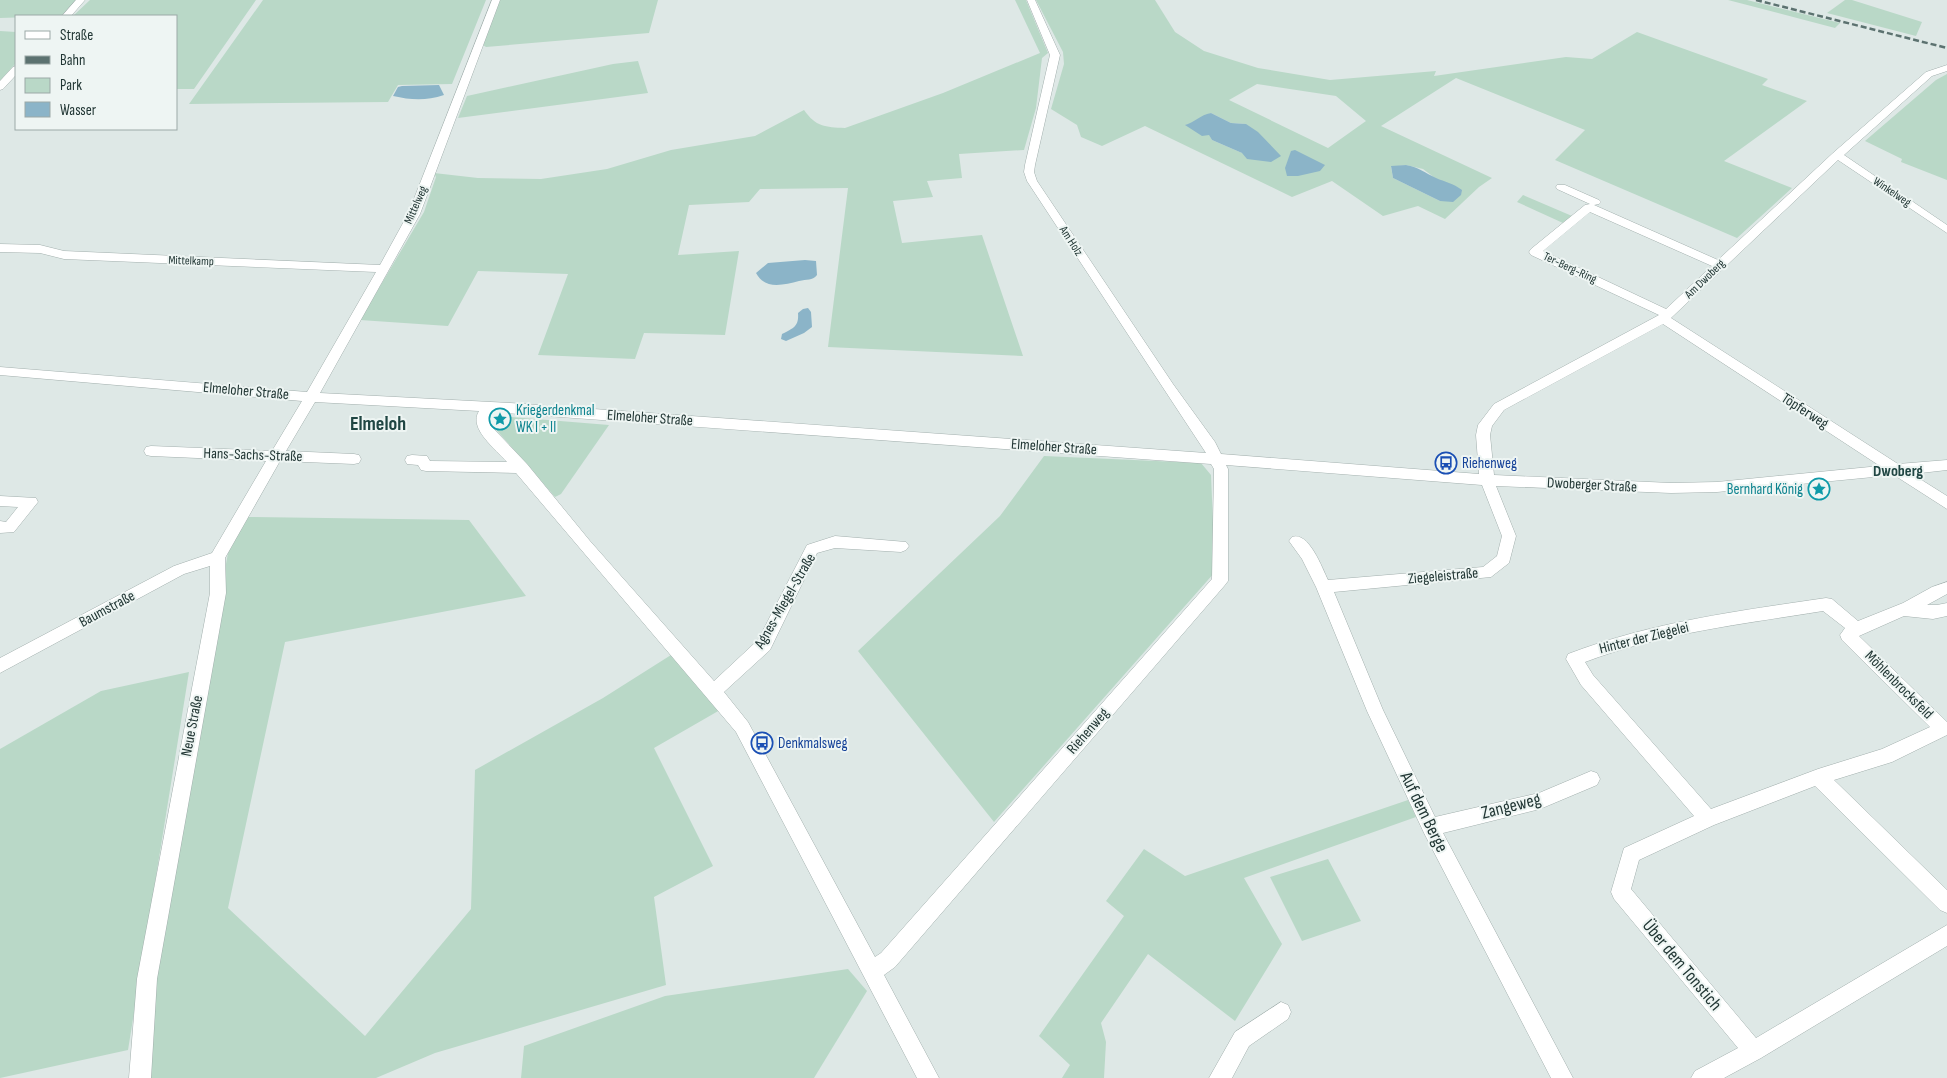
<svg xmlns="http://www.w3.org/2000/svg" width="1947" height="1078" font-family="'Sofia Sans Condensed',sans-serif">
  <rect width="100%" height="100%" fill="#dee8e6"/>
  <g fill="#b9d8c7" fill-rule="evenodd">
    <polygon points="0,0 76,0 61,16 0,18"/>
    <polygon points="90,0 256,0 194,89 176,89 176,16 73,16"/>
    <polygon points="263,0 486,0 452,84 398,85 388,102 189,104"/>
    <polygon points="500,0 658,0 649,33 486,47 483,45"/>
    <path d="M1015,0H1026L1048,53L1042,58L1036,108L1024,150L959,154L962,178L927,181L933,197L893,201L902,243L982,235L1023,356L828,347L848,188L760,189L749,202L689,205L678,255L739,251L725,335L644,333L635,359L538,355L568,274L478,271L448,326L360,320L424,212L436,177L434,173L478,178L541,179L607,169L671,150L755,136L804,110C816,127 825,127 845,128L943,93L1040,53Z"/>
    <path d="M1036,0H1155L1175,32L1204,51L1258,68L1330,80L1436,71L1434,76L1566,57L1592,59L1637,32L1768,79L1762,85L1807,101L1724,161L1792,188L1737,238L1555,160L1585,130L1456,78L1381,126L1492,178L1479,187L1445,219L1418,206L1383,216L1332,181L1292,197L1145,126L1102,146L1081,137L1077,125L1051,109L1064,64L1063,52ZM1257,84L1336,96L1366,121L1328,148L1229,100ZM1211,113L1231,123L1246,124L1242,153L1212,140L1209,134L1186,125L1195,122ZM1406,165L1423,169L1435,178L1440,201L1393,178L1391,167Z"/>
    <polygon points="1728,0 1747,0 1840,23 1835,28"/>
    <polygon points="1845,0 1852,0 1922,22 1916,36 1827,13"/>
    <polygon points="0,31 16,32 16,63 0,81"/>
    <polygon points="638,61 648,93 458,118 467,96 613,64"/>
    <polygon points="1947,74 1947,180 1901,162 1902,159 1865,141 1936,80"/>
    <polygon points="1523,195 1572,216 1563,223 1517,202"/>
    <polygon points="500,416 609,425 561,494 555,497 492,425"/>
    <polygon points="1044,456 1201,463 1211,475 1215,572 994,822 858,651 1000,516"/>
    <polygon points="248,517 469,520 526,596 285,642 228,908 365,1036 471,909 475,770 603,698 671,655 720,710 654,748 713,866 654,897 666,985 435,1053 376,1078 150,1078 153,982 207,668 228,553"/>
    <polygon points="189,672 128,1050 0,1078 0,749 101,691"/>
    <polygon points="1408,800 1416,817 1244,878 1282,944 1235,1021 1148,954 1101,1023 1106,1042 1104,1078 1062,1078 1070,1065 1039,1036 1124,916 1106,901 1144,849 1185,876"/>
    <polygon points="1328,859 1361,921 1302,941 1270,877"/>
    <polygon points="848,969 867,991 814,1078 521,1078 524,1046 665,996"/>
  </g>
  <g fill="#8bb4c8">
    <path d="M439,85L444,95C426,101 411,100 393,96L398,87L402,86Z"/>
    <path d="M1211,113L1231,123L1246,124L1258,132L1281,156L1271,162L1247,159L1242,153L1212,140L1209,135L1202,136L1185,125C1195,122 1200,115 1211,113Z"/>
    <polygon points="1295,150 1325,165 1320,171 1298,176 1287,176 1285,168 1291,151"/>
    <path d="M1406,165C1419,167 1425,173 1436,178C1445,182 1453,183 1462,190L1461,195L1453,202L1440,201L1393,178L1391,166Z"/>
    <path d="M805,260L816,261L817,275C812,281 807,279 799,281C783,285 765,290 756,273L768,263Z"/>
    <path d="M808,308L811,312L812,327L804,333L786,341L781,339L782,334C794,328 799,326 798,313L803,309Z"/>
  </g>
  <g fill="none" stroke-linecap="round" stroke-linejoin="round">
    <g stroke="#a2afad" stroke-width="1">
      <g id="minor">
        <polygon points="76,0 85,0 71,16 62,16"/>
        <path d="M492,0H500L420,214L320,393L510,403L1206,453L1027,181L1024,172L1025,165L1050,55L1027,0H1035L1060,55L1035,165L1034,172L1037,181L1173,384L1215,442L1221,454L1479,474L1476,435L1478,425L1494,404L1659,315L1531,255L1529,252L1531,249L1585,205L1590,204L1557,189L1556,187L1557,185H1565L1599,200L1601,202L1599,204L1594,205L1718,260L1833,153L1926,72L1947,65V71L1932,76L1844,155L1947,225V233L1838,160L1671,318L1898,464L1947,460V470L1912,474L1947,496V509L1894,475L1717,492L1671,493L1496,486L1516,536L1509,563L1491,577L1334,592L1383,710L1435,817L1539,793L1591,771L1597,773L1600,779L1597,785L1540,809L1443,833L1573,1078H1551L1424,833L1367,711L1316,587L1302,559L1289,541L1292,537C1309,531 1322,568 1328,580L1483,567L1497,556L1502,536L1482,485L1226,465L1228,469V581L1225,585L895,967L884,975L939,1078H917L736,732L516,473L426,471L421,470L418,465L407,464L405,460L407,456L412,455L427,456L430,461L507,462C496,449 468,429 479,411L315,402L286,451L354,454L359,455L361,459L359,463L354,464L280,461L225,558L226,593L157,979L151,1078H129L137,979L210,593V566L184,574L0,673V658L174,566L212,553L266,461L151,456L146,455L144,451L146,447L151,446L272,451L302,401L0,375V367L307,392L376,272L64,259L40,253L0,252V244L40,245L64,251L380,265L408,214ZM1590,212L1712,266L1666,309L1543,251ZM1663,324L1880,466L1717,482L1671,483L1494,475L1490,435L1492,426L1504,410ZM492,412L1211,464L1214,469L1212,579L881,953L875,957L748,722L724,692L770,650L817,553L835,548L901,552L906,550L909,546L906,542L835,536L807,545L758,640L714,681L590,541L527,464L490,425L489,417Z"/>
        <polygon points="16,66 16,75 3,89 0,90 0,81 13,67"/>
        <polygon points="0,496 36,498 38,502 14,532 0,533 0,521 6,522 18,507 0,506"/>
        <path d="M1947,582V594L1927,605H1937L1947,603V616L1933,619L1904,616L1859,636L1947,722V735L1892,762L1834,780L1947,890V913L1940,910L1815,786L1714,825L1639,860L1631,889L1756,1038L1947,925V946L1761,1058L1724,1078H1691L1695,1071L1738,1048L1614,899L1611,892L1624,848L1694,816L1581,685L1566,659L1568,654C1652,622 1738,611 1826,598L1832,599L1858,621L1903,603L1932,587ZM1823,611L1845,628L1840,635L1842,640L1930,727L1882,749L1818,769L1711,809L1593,675L1585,662C1661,633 1743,624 1823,611Z"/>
        <polygon points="1281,1002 1288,1005 1291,1012 1288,1019 1249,1046 1232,1078 1209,1078 1235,1032"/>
      </g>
    </g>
    <use href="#minor" fill="#fff" fill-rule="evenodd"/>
    <polyline stroke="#5c7270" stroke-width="2.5" stroke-dasharray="6 3" stroke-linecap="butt" points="1756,0 1947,48"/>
  </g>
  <defs>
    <g id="sight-ring" transform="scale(1.125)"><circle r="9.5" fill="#eef5f3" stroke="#0f9aa8" stroke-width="1.5"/><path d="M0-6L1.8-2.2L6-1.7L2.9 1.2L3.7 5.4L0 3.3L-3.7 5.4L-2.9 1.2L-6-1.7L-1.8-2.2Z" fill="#0f9aa8"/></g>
    <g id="bus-ring" transform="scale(1.125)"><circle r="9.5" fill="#eef5f3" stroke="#1a4fb4" stroke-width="1.5"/><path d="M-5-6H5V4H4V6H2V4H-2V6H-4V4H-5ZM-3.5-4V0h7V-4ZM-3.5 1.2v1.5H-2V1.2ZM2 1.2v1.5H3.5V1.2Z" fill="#1a4fb4"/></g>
  </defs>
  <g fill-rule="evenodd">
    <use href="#sight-ring" x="500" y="419"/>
    <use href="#bus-ring" x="1446" y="463"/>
    <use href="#sight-ring" x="1819" y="489"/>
    <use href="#bus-ring" x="762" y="743"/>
  </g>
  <g text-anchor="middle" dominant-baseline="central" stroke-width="4" stroke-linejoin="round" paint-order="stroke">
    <g font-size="12" fill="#213634" stroke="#eef5f3">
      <text transform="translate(1892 192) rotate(34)">Winkelweg</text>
      <text transform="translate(416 205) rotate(-66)">Mittelweg</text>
      <text transform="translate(1071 241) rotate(57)">Am Holz</text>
      <text transform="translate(191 261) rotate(2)">Mittelkamp</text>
      <text transform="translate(1570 268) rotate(25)">Ter-Berg-Ring</text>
      <text transform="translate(1705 279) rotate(-44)">Am Dwoberg</text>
    </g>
    <g font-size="15" fill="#213634" stroke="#eef5f3">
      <text transform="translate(246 391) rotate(5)">Elmeloher Straße</text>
      <text transform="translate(1805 411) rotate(33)">Töpferweg</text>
      <text transform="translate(650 418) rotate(4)">Elmeloher Straße</text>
      <text transform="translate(1054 447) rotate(4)">Elmeloher Straße</text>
      <text transform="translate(253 455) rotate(2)">Hans-Sachs-Straße</text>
      <text transform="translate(1592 485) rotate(3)">Dwoberger Straße</text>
      <text transform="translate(1443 576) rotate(-5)">Ziegeleistraße</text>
      <text transform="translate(785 601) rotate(-60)">Agnes-Miegel-Straße</text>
      <text transform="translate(107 609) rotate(-28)">Baumstraße</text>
      <text transform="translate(1644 638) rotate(-14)">Hinter der Ziegelei</text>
      <text transform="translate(1899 685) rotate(45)">Möhlenbrocksfeld</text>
      <text transform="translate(192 726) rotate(-79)">Neue Straße</text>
      <text transform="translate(1088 731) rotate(-49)">Riehenweg</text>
    </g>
    <g font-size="15" fill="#0d838f" stroke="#eef5f3" text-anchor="start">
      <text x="516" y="410">Kriegerdenkmal<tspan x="516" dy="17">WK I + II</tspan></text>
      <text x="1803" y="489" text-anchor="end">Bernhard König</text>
    </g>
    <g font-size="15" fill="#164399" stroke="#eef5f3" text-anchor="start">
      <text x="1462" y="463">Riehenweg</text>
      <text x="778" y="743">Denkmalsweg</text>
    </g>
    <g font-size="16" font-weight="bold" fill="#204643" stroke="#eef5f3">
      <text x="1898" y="471">Dwoberg</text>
    </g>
    <g font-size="18" fill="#213634" stroke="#eef5f3">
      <text transform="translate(1511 806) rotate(-14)">Zangeweg</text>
      <text transform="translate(1424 812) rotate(64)">Auf dem Berge</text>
      <text transform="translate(1682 965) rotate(50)">Über dem Tonstich</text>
    </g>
    <g font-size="20" font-weight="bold" fill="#204643" stroke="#eef5f3">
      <text x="378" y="424">Elmeloh</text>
    </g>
  </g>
  <rect x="15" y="15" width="162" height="115" fill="#eef5f3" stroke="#9ca9a7"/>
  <rect x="25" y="31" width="25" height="8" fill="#ffffff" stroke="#9ca9a7"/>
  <text x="60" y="40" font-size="15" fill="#213634">Straße</text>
  <rect x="25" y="56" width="25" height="8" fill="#5c7270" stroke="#9ca9a7"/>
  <text x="60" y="65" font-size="15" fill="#213634">Bahn</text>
  <rect x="25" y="78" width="25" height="15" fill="#b9d8c7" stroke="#9ca9a7"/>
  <text x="60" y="90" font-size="15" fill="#213634">Park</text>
  <rect x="25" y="102" width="25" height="15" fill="#8bb4c8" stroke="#9ca9a7"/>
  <text x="60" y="115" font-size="15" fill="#213634">Wasser</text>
</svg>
